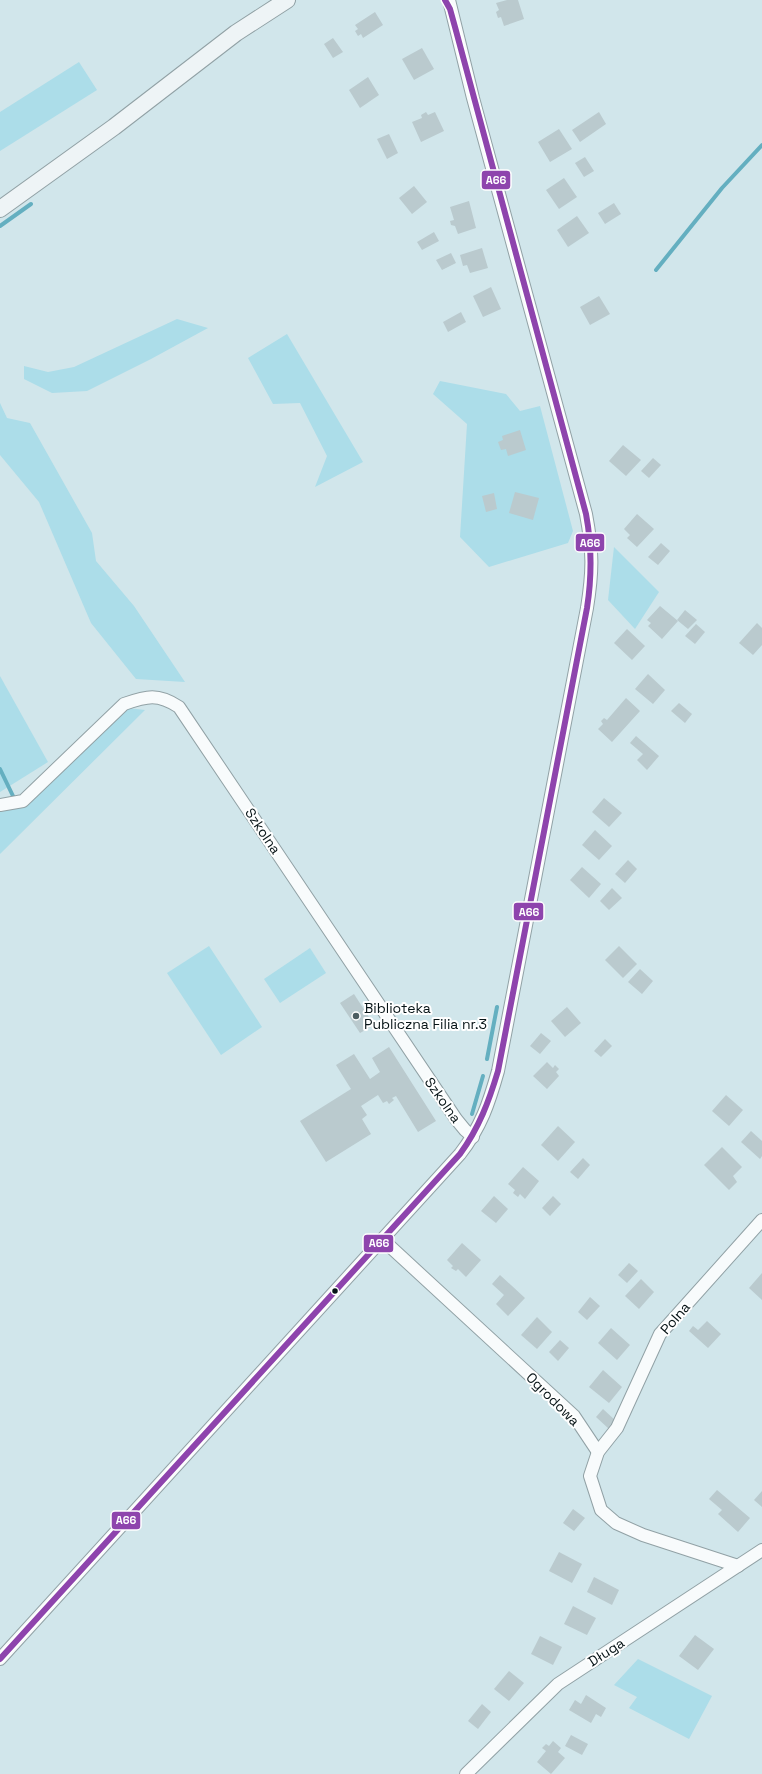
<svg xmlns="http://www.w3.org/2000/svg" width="762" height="1774" font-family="'Space Grotesk',sans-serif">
  <rect width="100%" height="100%" fill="#d1e6eb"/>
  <g fill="#acdde9">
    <polygon points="79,62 97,90 0,151 0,112"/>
    <polygon points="177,319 208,328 151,359 87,391 52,393 24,379 24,366 48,372 74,367"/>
    <polygon points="287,334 363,462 315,487 327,456 300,403 273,404 248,358"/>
    <polygon points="440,381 506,394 520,411 540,406 573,531 568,543 489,567 460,537 467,424 433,394"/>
    <polygon points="0,403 7,418 30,423 92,533 96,561 134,606 185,682 136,679 91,623 39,502 0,455"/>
    <polygon points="614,547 659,592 635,629 608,600"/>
    <polygon points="0,676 48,762 0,792"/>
    <polygon points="128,708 145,710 0,854 0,812 24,807"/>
    <polygon points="209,946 262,1027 221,1055 167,973"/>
    <polygon points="310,948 326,973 280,1003 264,979"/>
    <polygon points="638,1659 712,1696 689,1739 629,1708 637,1697 614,1685"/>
  </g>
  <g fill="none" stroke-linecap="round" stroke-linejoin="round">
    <g stroke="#64afc0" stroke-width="4">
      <polyline points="0,226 31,204"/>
      <polyline points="656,270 722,188 762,145"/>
      <polyline points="0,769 13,796"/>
      <polyline points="487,1059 497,1007"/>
      <polyline points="472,1114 483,1076"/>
    </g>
  </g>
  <g fill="#bacace">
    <polygon points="507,0 518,0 524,19 504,26 501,17 498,18 496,12 499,10 496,3"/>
    <polygon points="375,12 383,25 363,38 361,34 358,36 355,31 358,29 355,25"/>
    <polygon points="333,38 343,52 333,58 324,44"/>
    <polygon points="422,48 434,69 414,80 402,59"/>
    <polygon points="368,77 379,95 360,108 349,90"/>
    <polygon points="426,112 428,115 435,112 444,131 421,142 412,122 422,118 421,115"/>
    <polygon points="599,112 606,124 580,142 572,130"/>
    <polygon points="559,129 572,149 550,162 538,142"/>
    <polygon points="389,134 398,153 387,159 377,139"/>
    <polygon points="585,157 594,171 584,177 575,163"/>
    <polygon points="564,178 577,197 559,209 546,190"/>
    <polygon points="414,186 427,202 412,214 399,198"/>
    <polygon points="469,201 476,228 458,234 455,226 451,225 450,221 454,220 450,207"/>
    <polygon points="614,203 621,214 605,224 598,213"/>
    <polygon points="577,216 589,233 568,247 557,230"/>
    <polygon points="434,232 439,241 422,250 417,242"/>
    <polygon points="482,248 488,268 470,273 467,265 463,266 460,255"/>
    <polygon points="451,253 456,263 442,270 436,260"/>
    <polygon points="491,287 501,309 483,317 473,296"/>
    <polygon points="599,296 610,314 590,325 580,307"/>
    <polygon points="461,312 466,322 448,332 443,322"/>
    <polygon points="520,430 526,450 508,456 506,449 501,450 498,442 503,440 502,436"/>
    <polygon points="623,445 641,460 626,476 609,461"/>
    <polygon points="653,458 661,465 649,478 641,471"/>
    <polygon points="515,492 539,498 533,520 509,513"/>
    <polygon points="494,493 497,509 486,512 482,496"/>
    <polygon points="637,514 654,529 637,547 627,538 630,535 624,529"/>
    <polygon points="661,543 670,551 658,565 648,557"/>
    <polygon points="660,606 678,621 662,639 648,626 651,623 647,620"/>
    <polygon points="685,610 697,620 688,629 677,620"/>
    <polygon points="757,623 762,628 762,645 753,655 739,643"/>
    <polygon points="696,624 705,632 695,644 685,636"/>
    <polygon points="627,629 645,646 632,660 614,643"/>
    <polygon points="648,674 665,690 653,704 635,689"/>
    <polygon points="626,698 640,711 612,742 598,729 603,724 601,721 604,718 607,720"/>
    <polygon points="679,703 692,714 685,723 671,711"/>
    <polygon points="636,736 659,756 647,770 637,760 643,754 630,743"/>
    <polygon points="604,798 622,813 609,827 592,812"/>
    <polygon points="595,830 612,846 599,860 582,845"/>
    <polygon points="628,860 637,869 625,883 615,874"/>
    <polygon points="582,867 601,884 589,898 570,880"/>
    <polygon points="612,888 622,898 609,910 600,901"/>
    <polygon points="619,946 637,964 623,978 605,960"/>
    <polygon points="640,969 653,981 642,994 628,982"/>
    <polygon points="354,994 374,1025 360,1033 340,1003"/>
    <polygon points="567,1007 581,1023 565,1037 551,1021"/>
    <polygon points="541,1033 551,1041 540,1054 530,1046"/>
    <polygon points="605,1039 612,1046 601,1057 594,1051"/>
    <polygon points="389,1047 436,1121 418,1132 396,1096 392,1098 394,1100 389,1104 387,1101 383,1103 378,1095 361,1106 367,1115 362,1119 371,1134 326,1162 300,1121 351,1089 336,1065 354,1054 370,1079 380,1072 372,1058"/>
    <polygon points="547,1062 553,1068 555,1065 559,1069 556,1072 559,1076 547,1089 533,1076"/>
    <polygon points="726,1095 743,1110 729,1126 712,1111"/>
    <polygon points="558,1126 575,1142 558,1161 541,1145"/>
    <polygon points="751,1131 762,1141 762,1156 760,1159 741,1142"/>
    <polygon points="722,1147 742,1167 733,1176 737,1182 729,1190 704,1165"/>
    <polygon points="583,1158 590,1165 578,1179 570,1172"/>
    <polygon points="523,1167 539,1181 525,1199 520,1194 518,1197 513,1193 515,1190 508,1184"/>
    <polygon points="494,1196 508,1209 496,1223 481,1211"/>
    <polygon points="553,1196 561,1204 550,1216 542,1208"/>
    <polygon points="462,1243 481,1260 466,1277 458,1269 456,1271 451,1268 453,1266 447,1260"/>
    <polygon points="629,1263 638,1271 627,1283 618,1275"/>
    <polygon points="762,1273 762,1300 749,1288"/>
    <polygon points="500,1275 525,1298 508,1316 496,1304 504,1295 492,1284"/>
    <polygon points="641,1279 654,1292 639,1309 625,1296"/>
    <polygon points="590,1297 600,1306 587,1320 578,1312"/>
    <polygon points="537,1317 552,1332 537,1349 521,1335"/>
    <polygon points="707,1321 721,1334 708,1348 689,1331 693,1326 698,1330"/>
    <polygon points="611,1328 630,1345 617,1360 598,1343"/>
    <polygon points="560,1340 569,1348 558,1361 549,1352"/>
    <polygon points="603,1370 622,1387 609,1403 589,1387"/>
    <polygon points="603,1409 616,1421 609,1429 596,1417"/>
    <polygon points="717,1490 750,1518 738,1532 718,1514 722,1510 709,1499"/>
    <polygon points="762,1491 762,1507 754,1500"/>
    <polygon points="573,1509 585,1518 574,1531 563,1523"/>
    <polygon points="559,1552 582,1564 572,1583 549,1571"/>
    <polygon points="594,1577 619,1590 612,1605 587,1592"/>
    <polygon points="573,1606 596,1618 587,1635 564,1624"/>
    <polygon points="695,1635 714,1649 698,1670 679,1656"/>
    <polygon points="540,1636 562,1647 553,1665 531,1654"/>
    <polygon points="509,1671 524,1683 509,1701 494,1689"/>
    <polygon points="586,1695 606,1708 601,1717 596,1714 591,1723 569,1710 575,1700 581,1704"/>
    <polygon points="482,1704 491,1712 478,1729 468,1721"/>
    <polygon points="571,1735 588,1744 582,1755 565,1746"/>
    <polygon points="553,1741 561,1748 558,1752 565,1758 551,1774 537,1762 546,1751 542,1748 546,1744 549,1746"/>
  </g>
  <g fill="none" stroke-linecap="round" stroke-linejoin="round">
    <g stroke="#91a1a5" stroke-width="14">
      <g id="minor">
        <path d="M0,805L23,801L124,704C147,696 158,693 179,707L456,1119L465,1130L473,1137"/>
        <polyline points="383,1240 574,1416 598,1452"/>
        <polyline points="738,1566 643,1535 616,1523 601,1510 590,1476 598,1452 617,1428 660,1334 762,1220"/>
        <path d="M0,1659L460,1154C481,1127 489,1103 498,1071L587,608C593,571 593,551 586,514L473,98L449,0"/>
        <polyline points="466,1774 558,1684 762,1550"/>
      </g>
    </g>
    <g stroke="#91a1a5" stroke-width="18">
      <polyline id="secondary" points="0,209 114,127 236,33 287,0"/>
    </g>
    <use href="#minor" stroke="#f8fbfc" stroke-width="12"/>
    <use href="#secondary" stroke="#eef4f6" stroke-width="16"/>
    <g stroke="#fff" stroke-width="9">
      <path id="bus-1" d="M0,1659L460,1154C479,1128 489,1101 498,1071L587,608C592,576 592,546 586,514L455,27L450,9L445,0"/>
    </g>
    <use href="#bus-1" stroke="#8e44ad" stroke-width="6"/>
  </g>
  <circle fill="#4d5d61" stroke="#fff" stroke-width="1.5" cx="356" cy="1016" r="4"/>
  <circle fill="#061316" stroke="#fff" stroke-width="1.5" cx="335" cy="1291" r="3.5"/>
  <g text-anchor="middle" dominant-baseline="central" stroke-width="4" stroke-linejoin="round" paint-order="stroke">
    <g font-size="14" fill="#061316" stroke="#fff">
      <text transform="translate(263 831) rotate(56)">Szkolna</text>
      <text transform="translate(443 1100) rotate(55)">Szkolna</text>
      <text transform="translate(675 1318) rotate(-49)">Polna</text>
      <text transform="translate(553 1399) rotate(45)">Ogrodowa</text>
      <text transform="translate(606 1652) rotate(-33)">Długa</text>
    </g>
    <g font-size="14" fill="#061316" stroke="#fff" text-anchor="start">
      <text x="364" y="1008">Biblioteka<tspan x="364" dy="16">Publiczna Filia nr.3</tspan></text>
    </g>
  </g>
  <g stroke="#fff" stroke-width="1.5">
    <rect x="481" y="170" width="30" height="20" rx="4" fill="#8e44ad"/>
    <rect x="575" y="533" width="30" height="19" rx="4" fill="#8e44ad"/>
    <rect x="513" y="902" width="31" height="19" rx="4" fill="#8e44ad"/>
    <rect x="363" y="1234" width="31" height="19" rx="4" fill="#8e44ad"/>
    <rect x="111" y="1511" width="30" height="19" rx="4" fill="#8e44ad"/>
  </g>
  <g font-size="11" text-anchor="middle" font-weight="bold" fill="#fff">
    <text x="496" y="184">A66</text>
    <text x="590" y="547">A66</text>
    <text x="529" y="916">A66</text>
    <text x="379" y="1247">A66</text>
    <text x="126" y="1524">A66</text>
  </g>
</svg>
